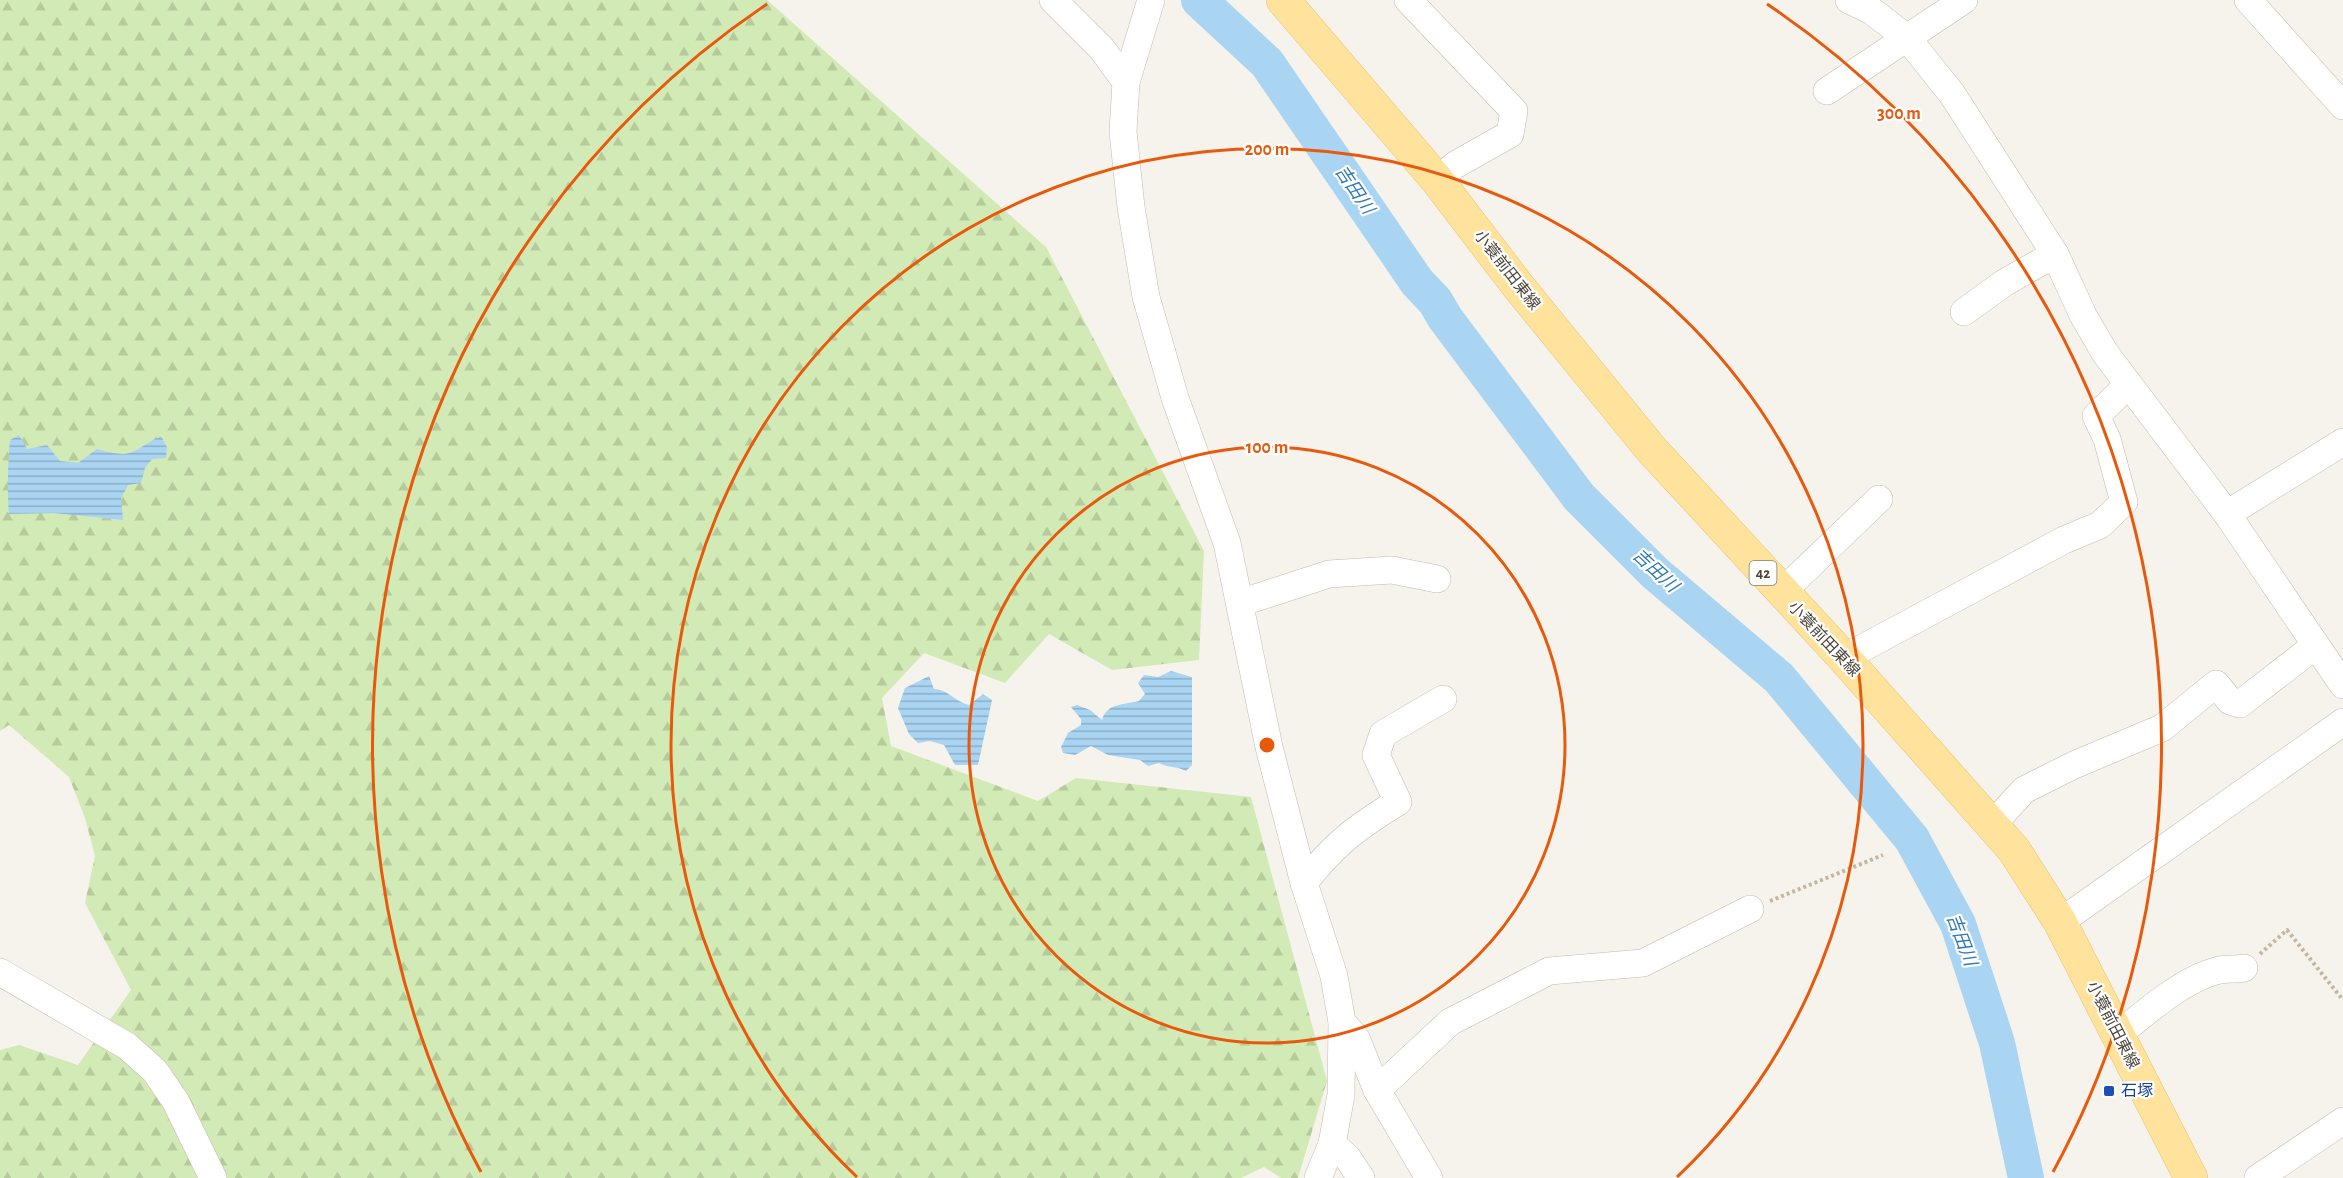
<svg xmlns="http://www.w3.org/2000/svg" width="2343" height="1178" font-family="'Alegreya Sans','Noto Sans JP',sans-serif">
  <defs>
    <pattern id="forest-firs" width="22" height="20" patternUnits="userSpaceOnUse" patternTransform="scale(1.5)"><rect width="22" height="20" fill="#d2eab5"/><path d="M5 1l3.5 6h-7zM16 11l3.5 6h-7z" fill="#b6ca9c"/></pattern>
    <pattern id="water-rules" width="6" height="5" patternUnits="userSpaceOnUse" patternTransform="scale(1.5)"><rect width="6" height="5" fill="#a9d4f2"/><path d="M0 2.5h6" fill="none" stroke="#8caec5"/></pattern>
  </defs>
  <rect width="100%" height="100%" fill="#f6f3ec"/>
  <polygon fill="url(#forest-firs)" points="0,0 767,0 1046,247 1204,551 1199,660 1112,670 1049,634 1005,683 924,653 882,698 891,746 1038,801 1076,778 1251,797 1327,1081 1298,1178 1281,1178 1264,1167 1241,1178 0,1178 0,1050 19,1045 78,1065 131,990 85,903 95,856 85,818 69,777 9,725 0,731"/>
  <g fill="url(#water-rules)">
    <path d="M19,435L27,449L47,445L60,461L78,463L97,449C136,460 130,451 161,436L167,447L166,458L152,459L145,468L141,483L128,485L121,498L123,520L54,513L9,514C7,492 8,461 10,440Z"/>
    <path d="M1171,671L1192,677V765L1186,771C1177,766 1168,768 1159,763L1148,766L1140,760L1108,755L1091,746L1075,755L1063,753L1061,747L1068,733L1081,725V719L1071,707L1077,705L1090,710L1102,720C1107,703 1123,705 1139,701L1145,694L1138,683L1144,675L1158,677Z"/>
    <path d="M929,676L934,689C949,690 954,701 969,705L983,694L992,700L978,765H955L944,745L930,741L918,743L909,734L898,708L905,688Z"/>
  </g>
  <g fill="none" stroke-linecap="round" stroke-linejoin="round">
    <polyline stroke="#a9d4f2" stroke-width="36" points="1199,0 1267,63 1417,282 1435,301 1445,318 1579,497 1655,573 1779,678 1912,839 1958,924 1997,1043 2026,1178"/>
    <g stroke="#c2bbae" stroke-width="28">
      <g id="minor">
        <polyline points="1053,0 1102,49 1126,82"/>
        <polyline points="1151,0 1126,82 1123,132 1131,207 1146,297 1175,398 1227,543 1269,747 1304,883 1334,976 1342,1022 1341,1095 1332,1144 1318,1178"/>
        <polyline points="1408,0 1514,111 1510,134 1455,165 1437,180"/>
        <polyline points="1849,0 1872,11 1908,39 1952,94 2055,254 2083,315 2105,353 2227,514 2343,685"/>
        <polyline points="2248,0 2343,106"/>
        <polyline points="1827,91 1964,0"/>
        <polyline points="1964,312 2004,283 2055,254"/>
        <polyline points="2227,514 2343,442"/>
        <polyline points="1781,593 1879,499"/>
        <polyline points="1240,603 1329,574 1392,570 1437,579"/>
        <polyline points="1844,658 2064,540 2100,525 2124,502 2107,439 2096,416 2128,385"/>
        <polyline points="1992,825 2024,790 2074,765 2162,728 2216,684 2230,701 2240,704 2316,645"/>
        <path d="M1304,883C1334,844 1357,827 1398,802L1376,755L1383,734L1443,699"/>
        <polyline points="2060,922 2343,722"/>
        <polyline points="0,972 127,1046 155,1071 176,1102 213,1178"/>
        <polyline points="1342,1022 1356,1038 1377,1090 1429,1178"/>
        <path d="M2118,1035C2143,1014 2184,979 2216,971C2225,968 2235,970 2244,968"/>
        <polyline points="1377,1090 1450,1022 1549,971 1643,963 1750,909"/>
        <polyline points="1332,1144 1347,1157 1361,1178"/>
        <polyline points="2258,1178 2343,1121"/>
      </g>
    </g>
    <g stroke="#e6c16a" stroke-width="34">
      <polyline id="major" points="1283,0 1437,180 1518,286 1651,449 1844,658 2014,850 2060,922 2191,1178"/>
    </g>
    <g stroke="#c4b79f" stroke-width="4" stroke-dasharray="3 3" stroke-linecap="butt">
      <polyline points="1770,901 1883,855"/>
      <polyline points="2260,954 2287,930 2343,1000"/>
    </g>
    <use href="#minor" stroke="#fff" stroke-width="27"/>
    <use href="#major" stroke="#ffe39c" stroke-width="33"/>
  </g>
  <g fill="none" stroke="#e8590c" stroke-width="3">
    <circle cx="1267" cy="745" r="298"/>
    <path d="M857 1177A596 596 0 1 1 1677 1177"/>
    <path d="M481 1172A894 894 0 0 1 767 4M1767 4A894 894 0 0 1 2053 1172"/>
  </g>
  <rect fill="#1a4fb4" stroke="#fff" stroke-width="2" x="2103" y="1085" width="12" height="12" rx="3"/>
  <g text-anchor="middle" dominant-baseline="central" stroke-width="4.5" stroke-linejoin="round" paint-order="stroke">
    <rect fill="#fff" stroke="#817c74" stroke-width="1.5" x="1749.5" y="561" width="27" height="24" rx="4.5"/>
    <g font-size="15" font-weight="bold" fill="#4b4439">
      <text x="1763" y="573">42</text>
    </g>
    <g font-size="16" fill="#4b4439" stroke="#fff">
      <text transform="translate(1507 270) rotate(52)">小蓑前田東線</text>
      <text transform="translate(1824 639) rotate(47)">小蓑前田東線</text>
      <text transform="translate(2113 1025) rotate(63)">小蓑前田東線</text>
    </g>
    <g font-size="16" fill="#164399" stroke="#fff" text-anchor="start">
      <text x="2121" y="1091">石塚</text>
    </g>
    <g font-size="18" font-style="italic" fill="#2e7ab2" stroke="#fff">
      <text transform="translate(1354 190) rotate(56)">吉田川</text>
      <text transform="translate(1655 571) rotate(43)">吉田川</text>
      <text transform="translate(1961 940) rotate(69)">吉田川</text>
    </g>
  </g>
  <circle cx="1267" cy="745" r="9" fill="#e8590c" stroke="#fff" stroke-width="3"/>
  <g font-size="18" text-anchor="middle" font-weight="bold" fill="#e8590c" stroke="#fff" stroke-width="4.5" stroke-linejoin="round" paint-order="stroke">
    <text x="1899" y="119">300 m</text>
    <text x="1267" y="155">200 m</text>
    <text x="1267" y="453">100 m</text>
  </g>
</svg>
